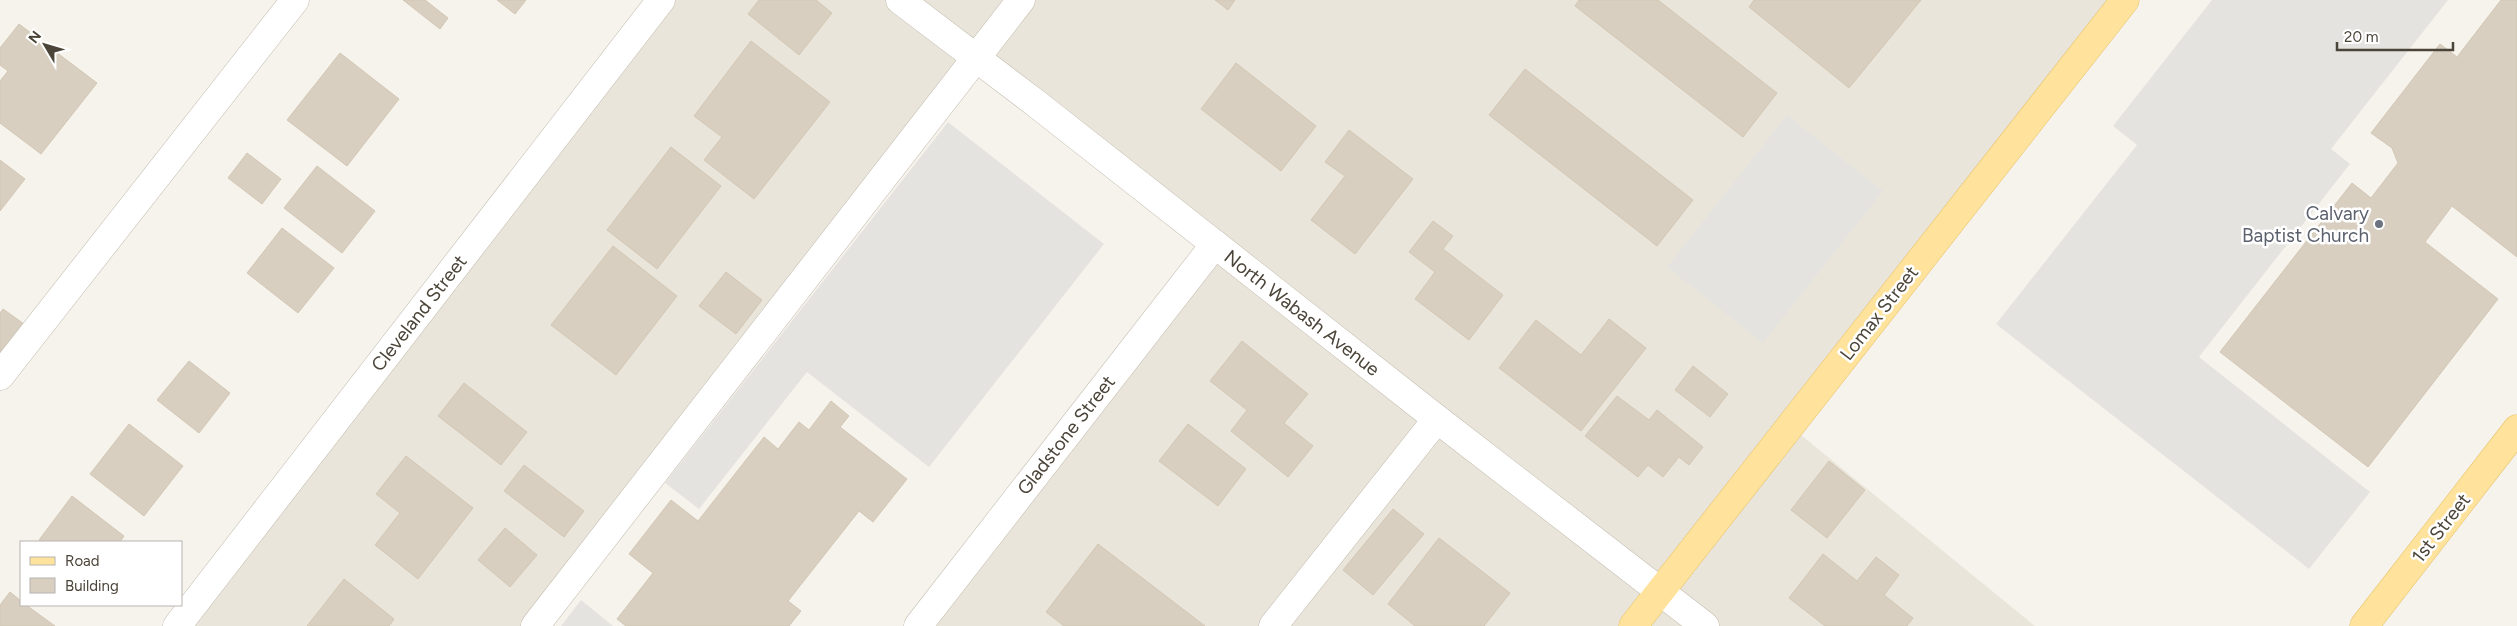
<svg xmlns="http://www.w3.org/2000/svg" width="2517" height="626" font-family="Figtree,sans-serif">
  <rect width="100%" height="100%" fill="#f6f3ec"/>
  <polygon fill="#eae5da" points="661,0 2125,0 1790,426 2035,626 918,626 1215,244 975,60 535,626 177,626"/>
  <g fill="#e5e3e0">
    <polygon points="2212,0 2448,0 2331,149 2350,164 2199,357 2370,492 2309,569 1996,324 2137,145 2113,126"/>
    <polygon points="1787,115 1883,191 1763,343 1667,267"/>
    <polygon points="948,122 1104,244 929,467 807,372 699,509 665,483"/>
    <polygon points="581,600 613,626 561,626"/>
  </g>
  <g fill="#d8cfc1" stroke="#d3c7b4">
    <polygon points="403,0 425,0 448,18 440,29"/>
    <polygon points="497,0 526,0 515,14"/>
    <polygon points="759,0 816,0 832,13 799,55 748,14"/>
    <polygon points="1215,0 1235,0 1228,10"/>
    <polygon points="1579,0 1658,0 1777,93 1743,137 1575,6"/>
    <polygon points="1754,0 1921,0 1849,88 1749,7"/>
    <polygon points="2501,0 2517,0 2517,257 2452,206 2425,242 2498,299 2368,467 2220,352 2352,183 2371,198 2398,163 2392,148 2371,133 2440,44 2457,57"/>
    <polygon points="19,24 97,83 41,154 0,123 0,81 8,71 0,65 0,48"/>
    <polygon points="751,41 830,102 754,199 704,160 722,137 694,116"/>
    <polygon points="340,53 399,99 347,166 287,120"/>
    <polygon points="1236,63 1316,126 1281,171 1201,109"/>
    <polygon points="1525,69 1693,200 1657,246 1489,115"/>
    <polygon points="1349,130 1413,179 1355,254 1311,220 1345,176 1325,162"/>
    <polygon points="671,147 721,186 657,269 607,230"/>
    <polygon points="247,153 281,179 262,204 228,178"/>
    <polygon points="0,160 25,179 0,211"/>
    <polygon points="317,166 375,211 342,253 284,208"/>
    <polygon points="1433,221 1453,236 1443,249 1503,295 1469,340 1415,299 1435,272 1409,252"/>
    <polygon points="282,228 334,268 298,313 247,273"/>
    <polygon points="613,246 677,296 616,375 551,325"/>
    <polygon points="726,272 762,300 736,334 699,306"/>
    <polygon points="3,309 24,324 0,356 0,313"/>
    <polygon points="1609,319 1646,348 1581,431 1499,368 1536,320 1581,355"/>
    <polygon points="1242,341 1308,394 1284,423 1313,446 1288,477 1231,431 1247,410 1210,381"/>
    <polygon points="189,361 230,393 199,433 157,400"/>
    <polygon points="1693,366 1728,394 1710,417 1675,390"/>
    <polygon points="464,383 527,432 501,465 438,416"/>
    <polygon points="1617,396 1649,420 1657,410 1703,447 1689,465 1679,457 1663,477 1648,465 1638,477 1585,436"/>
    <polygon points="831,401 849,416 840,427 907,479 873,522 859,511 788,601 801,611 789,626 626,626 617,619 653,573 629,554 671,500 698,521 764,437 778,449 799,422 809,430"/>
    <polygon points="129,424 183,466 144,516 90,474"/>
    <polygon points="1188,424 1246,469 1218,506 1159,461"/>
    <polygon points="406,456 473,508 418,579 375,545 400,513 376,494"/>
    <polygon points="1829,461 1865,490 1827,538 1791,510"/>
    <polygon points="524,465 584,511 564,537 504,491"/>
    <polygon points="72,496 124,536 120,542 42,542 39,540"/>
    <polygon points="1393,509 1424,534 1373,595 1343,570"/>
    <polygon points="505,528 537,555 510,587 478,560"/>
    <polygon points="1439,538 1510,593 1484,626 1415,626 1388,604"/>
    <polygon points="1098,544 1205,626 1064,626 1046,612"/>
    <polygon points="1823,554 1857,581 1876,557 1899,575 1884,595 1913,618 1907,626 1825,626 1789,598"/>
    <polygon points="344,579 394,619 389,626 307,626"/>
    <polygon points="10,592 21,601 21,605 26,605 55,626 0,626 0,605"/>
  </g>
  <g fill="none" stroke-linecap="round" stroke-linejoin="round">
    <g stroke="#c2bbae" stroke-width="29">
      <g id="minor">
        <polyline points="900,0 1038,105 1437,419 1705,626"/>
        <polyline points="0,376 295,0"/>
        <polyline points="177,626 661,0"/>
        <polyline points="535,626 1021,0"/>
        <polyline points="918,626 1215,244"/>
        <polyline points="1273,626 1437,419"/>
      </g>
    </g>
    <g stroke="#e6c16a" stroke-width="29">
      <g id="major">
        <polyline points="1633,626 2125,0"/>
        <polyline points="2364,626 2517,429"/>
      </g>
    </g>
    <use href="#minor" stroke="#fff" stroke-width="28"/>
    <use href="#major" stroke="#ffe39c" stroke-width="28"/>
  </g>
  <circle fill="#6b7280" stroke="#fff" stroke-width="2" cx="2379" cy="224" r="5"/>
  <g text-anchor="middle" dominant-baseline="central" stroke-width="5" stroke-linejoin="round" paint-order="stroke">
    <g font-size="19" fill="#5b616d" stroke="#fff" text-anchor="end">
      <text x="2369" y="213">Calvary<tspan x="2369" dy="22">Baptist Church</tspan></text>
    </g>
    <g font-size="19" fill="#4b4439" stroke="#fff">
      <text transform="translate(419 313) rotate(-52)">Cleveland Street</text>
      <text transform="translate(1302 313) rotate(38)">North Wabash Avenue</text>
      <text transform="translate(1879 313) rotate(-52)">Lomax Street</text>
      <text transform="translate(1066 435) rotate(-52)">Gladstone Street</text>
      <text transform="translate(2441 528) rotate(-52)">1st Street</text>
    </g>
  </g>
  <rect x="20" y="541" width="162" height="65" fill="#ffffff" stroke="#b7b4b0"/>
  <rect x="30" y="557" width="25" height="8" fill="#ffe39c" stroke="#b7b4b0"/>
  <text x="65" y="566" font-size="15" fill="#4b4439">Road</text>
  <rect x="30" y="578" width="25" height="15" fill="#d8cfc1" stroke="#b7b4b0"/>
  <text x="65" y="591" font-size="15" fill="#4b4439">Building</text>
  <g transform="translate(45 45) rotate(308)" stroke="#ffffff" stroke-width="4" paint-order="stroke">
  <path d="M0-4L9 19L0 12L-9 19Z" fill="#4b4439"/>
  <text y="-8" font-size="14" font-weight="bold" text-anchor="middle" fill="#4b4439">N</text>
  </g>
  <path d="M2337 42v8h116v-8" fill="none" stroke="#4b4439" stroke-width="2.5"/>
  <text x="2344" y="42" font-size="15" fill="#4b4439" stroke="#ffffff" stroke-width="4" paint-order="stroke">20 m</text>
</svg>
